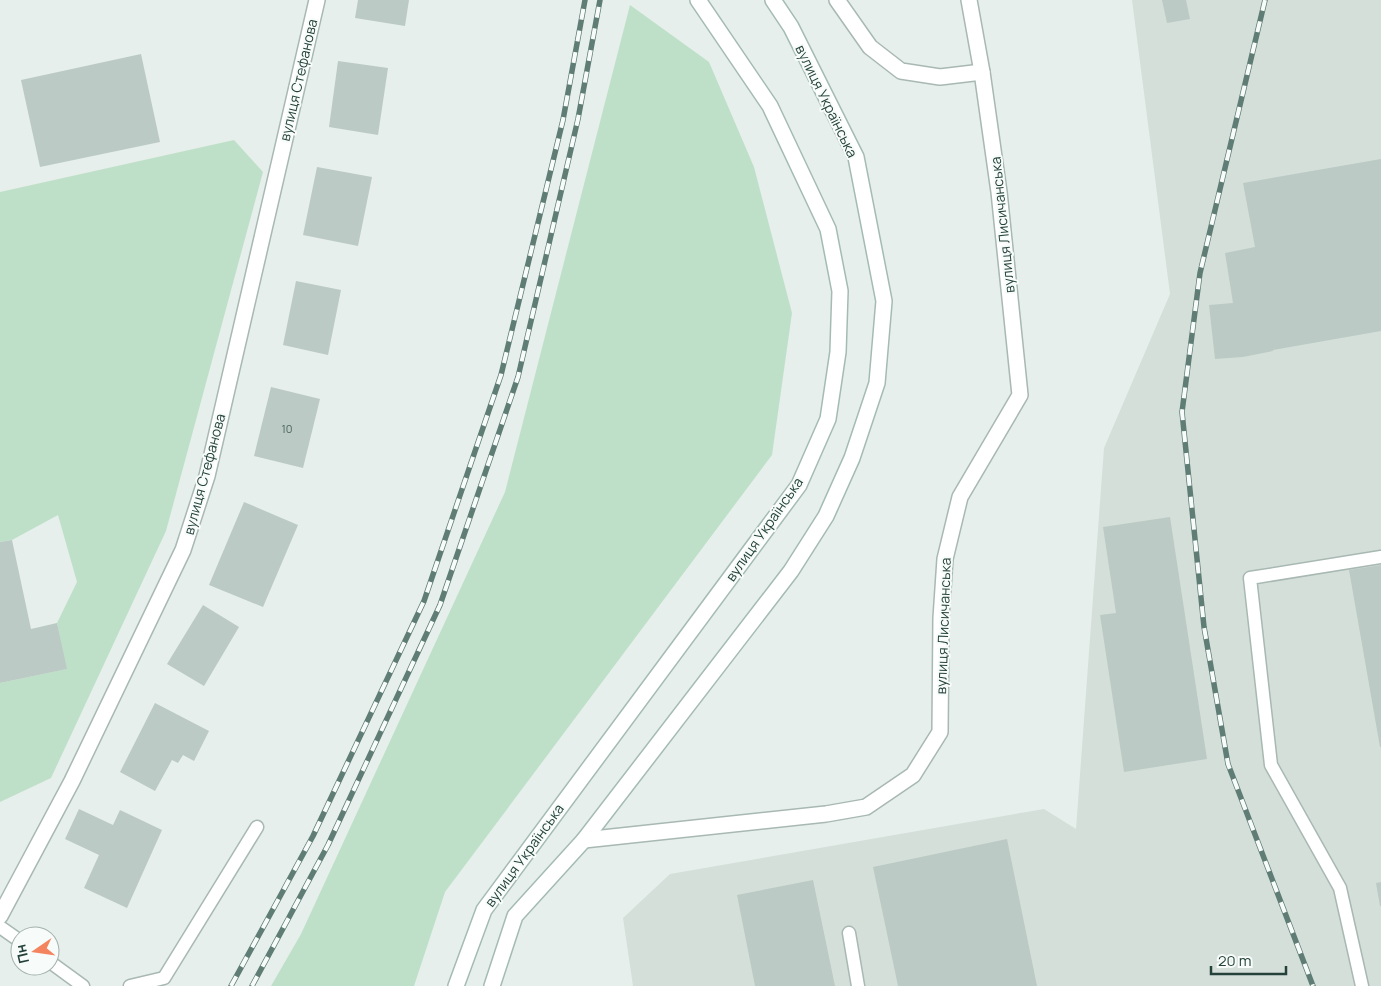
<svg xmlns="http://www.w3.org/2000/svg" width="1381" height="986" font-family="Manrope,sans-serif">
  <rect width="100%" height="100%" fill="#e6efeb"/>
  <polygon fill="#d4dfda" points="1132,0 1381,0 1381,986 633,986 623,918 670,874 1044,809 1076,829 1104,448 1170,294"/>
  <g fill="#bfe0c8">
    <polygon points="630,5 709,62 754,167 792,313 772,455 445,892 414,986 271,986 301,934 505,492"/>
    <polygon points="234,140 263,172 166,531 51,778 0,802 0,683 66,669 57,623 77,582 58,515 12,540 0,542 0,192"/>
  </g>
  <g fill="#bbcac4">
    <polygon points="358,0 409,0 405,26 355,18"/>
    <polygon points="1162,0 1186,0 1190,19 1167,23"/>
    <polygon points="141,54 160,142 40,167 21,80"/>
    <polygon points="338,61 388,68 378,135 329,127"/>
    <polygon points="1381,159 1381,331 1273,350 1273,351 1243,357 1215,359 1209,305 1233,303 1225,253 1255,247 1243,183"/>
    <polygon points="317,167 372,177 358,246 303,235"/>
    <polygon points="296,281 341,290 328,355 283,345"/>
    <polygon points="271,387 320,399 303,468 254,456"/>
    <polygon points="244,502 298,525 263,607 209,585"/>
    <polygon points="1170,517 1207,759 1124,772 1100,615 1116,613 1103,527"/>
    <polygon points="12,540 31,629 57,623 67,669 0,683 0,542"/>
    <polygon points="1381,565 1381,747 1380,747 1349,570"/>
    <polygon points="203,605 239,627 204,686 167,664"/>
    <polygon points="155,703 209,731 194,761 183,755 178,763 172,760 155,791 120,772"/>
    <polygon points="79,809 113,825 120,810 162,830 127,908 84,888 99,855 65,839"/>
    <polygon points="1007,839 1037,986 898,986 873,867"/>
    <polygon points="813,880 835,986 755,986 737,895"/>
    <polygon points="1381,882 1381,906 1380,906 1376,883"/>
  </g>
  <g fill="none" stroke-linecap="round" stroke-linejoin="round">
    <g stroke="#a8b8b2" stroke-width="15">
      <g id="lane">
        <polyline points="0,927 20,941"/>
        <polyline points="849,933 858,986"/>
        <polyline points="50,962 83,986"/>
        <polyline points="130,986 164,978 257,827"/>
        <polyline points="1362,986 1340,888 1271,765 1250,578 1381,557"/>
      </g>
    </g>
    <g stroke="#a8b8b2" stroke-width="18">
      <g id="street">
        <polyline points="837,0 870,47 901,71 940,77 982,72"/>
        <polyline points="584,840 826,814 866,807 913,775 940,732 941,618 945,559 960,497 1020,395 999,192 982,72 969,0"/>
        <polyline points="0,916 72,781 183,550 207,476 317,0"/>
      </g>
    </g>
    <g stroke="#a4bbb3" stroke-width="18">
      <g id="secondary">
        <polyline points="456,986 484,910 799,485 828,419 838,352 840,291 828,229 770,106 698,0"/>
        <polyline points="492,986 515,916 584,840 791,571 826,516 852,458 877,383 884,301 856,157 791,27 773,0"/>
      </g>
    </g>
    <use href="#lane" stroke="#fff" stroke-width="12"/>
    <use href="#street" stroke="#fff" stroke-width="15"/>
    <use href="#secondary" stroke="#fff" stroke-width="15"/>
    <g stroke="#5f7d75" stroke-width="5.5">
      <g id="rail">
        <polyline points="1265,0 1200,273 1182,412 1204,627 1228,764 1313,986"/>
        <polyline points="231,986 313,836 424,601 501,375 563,120 585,0"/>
        <polyline points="252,986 328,845 440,605 518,377 578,119 600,0"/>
      </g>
    </g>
    <use href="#rail" stroke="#f7fbf9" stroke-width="4" stroke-dasharray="11" stroke-linecap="butt"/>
  </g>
  <g text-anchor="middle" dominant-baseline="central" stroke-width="4" stroke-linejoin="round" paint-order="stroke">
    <g font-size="11" fill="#4a645c">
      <text x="287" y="428">10</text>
    </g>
    <g font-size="14" fill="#24423a" stroke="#f7fbf9">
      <text transform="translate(298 80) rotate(-77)">вулиця Стефанова</text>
      <text transform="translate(827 101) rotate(64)">вулиця Українська</text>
      <text transform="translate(1002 225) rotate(-96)">вулиця Лисичанська</text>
      <text transform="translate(204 474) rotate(-75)">вулиця Стефанова</text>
      <text transform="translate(764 529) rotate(-55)">вулиця Українська</text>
      <text transform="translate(943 626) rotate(-88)">вулиця Лисичанська</text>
      <text transform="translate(524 855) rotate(-54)">вулиця Українська</text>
    </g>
  </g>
  <g transform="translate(35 951) rotate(257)"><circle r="24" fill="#f7fbf9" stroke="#a3b1ad"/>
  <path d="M0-4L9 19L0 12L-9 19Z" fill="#f4845f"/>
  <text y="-8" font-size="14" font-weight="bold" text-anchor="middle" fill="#24423a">Пн</text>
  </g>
  <path d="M1211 966v8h75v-8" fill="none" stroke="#24423a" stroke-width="2.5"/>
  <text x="1218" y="966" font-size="15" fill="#24423a" stroke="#f7fbf9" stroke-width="4" paint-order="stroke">20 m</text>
</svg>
